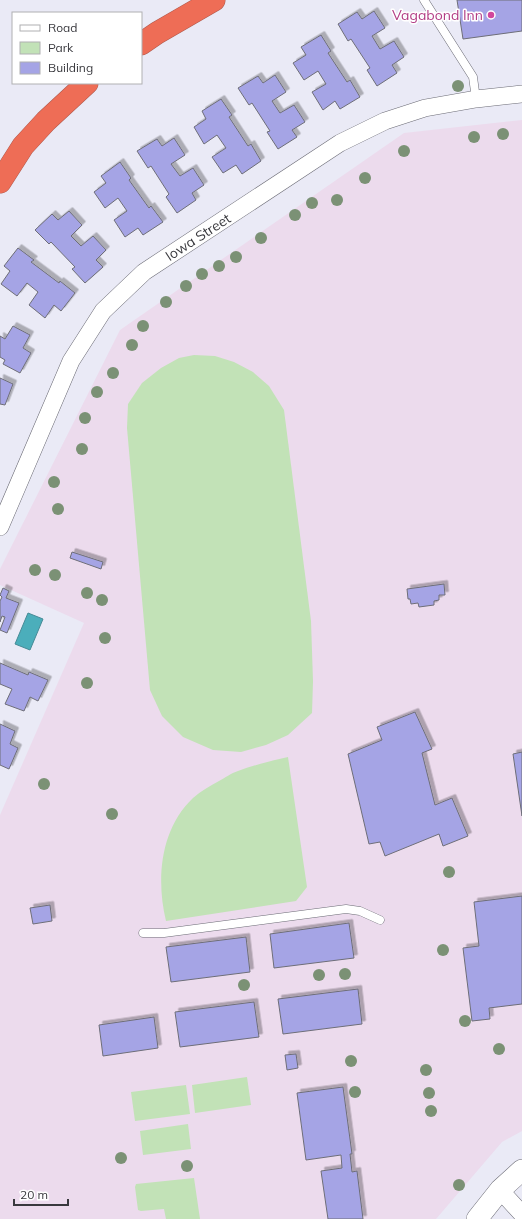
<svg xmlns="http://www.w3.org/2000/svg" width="522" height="1219" font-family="Mulish,sans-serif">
  <defs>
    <filter id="shadow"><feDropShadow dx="3.5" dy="-3.5" stdDeviation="0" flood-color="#0004"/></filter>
  </defs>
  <rect width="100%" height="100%" fill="#eaeaf6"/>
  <polygon fill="#ecdbed" points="522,120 522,1131 502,1142 436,1219 0,1219 0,815 84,623 0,585 0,569 120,330 404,133"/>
  <g fill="#c2e2b7">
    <polygon points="194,355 215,356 234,362 253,372 269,386 284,410 311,621 313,681 312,713 288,735 266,745 241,752 213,750 183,737 162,716 150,690 127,428 128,404 142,383 161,368 179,358"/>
    <path d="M288,757L307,887L296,901L166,921C156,880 160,829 193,798C201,791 210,786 219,781C225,778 231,773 238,771C254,765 271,761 288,757Z"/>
    <polygon points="247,1077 251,1105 195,1113 192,1085"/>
    <polygon points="186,1085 190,1114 135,1121 131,1092"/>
    <polygon points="188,1124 191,1149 143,1155 140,1131"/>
    <polygon points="194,1178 200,1219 166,1219 164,1209 141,1211 138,1210 135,1187 136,1184"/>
  </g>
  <polygon fill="#4baebb" stroke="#468b96" points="28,613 43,619 30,650 15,644"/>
  <g fill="#a5a4e5" stroke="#6e6e78" filter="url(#shadow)">
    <polygon points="457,0 522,0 522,31 463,39"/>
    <polygon points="374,11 385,28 372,36 380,49 394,41 404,57 392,65 397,73 377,86 367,70 370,68 351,39 348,41 338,24 357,12 362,19"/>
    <polygon points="321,35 331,51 328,53 347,82 350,80 360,97 340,109 335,101 323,110 312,92 326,84 318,71 304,80 293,63 306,55 301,47"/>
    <polygon points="275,75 286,92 272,101 280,113 294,105 305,122 292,130 297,137 278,149 267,132 270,131 252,103 249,105 238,88 258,76 263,83"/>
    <polygon points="221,99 232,115 229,117 248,146 251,144 261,161 242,174 236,165 223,173 212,157 226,148 217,135 204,144 194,127 206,119 202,111"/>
    <polygon points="174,138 185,155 171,164 180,176 193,168 204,185 192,193 196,200 177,213 166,197 169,194 151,166 148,168 137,151 157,139 162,146"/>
    <polygon points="120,162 131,178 129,180 149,208 151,206 163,222 143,235 138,228 125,237 114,220 127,211 118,198 105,208 94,192 106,183 101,176"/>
    <polygon points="69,211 82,225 71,236 81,246 93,236 106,250 96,260 103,267 85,283 72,269 75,267 51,242 49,244 35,230 52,214 58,220"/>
    <polygon points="18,248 34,260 31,262 59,283 60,281 75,293 61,311 54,305 45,318 29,305 38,292 27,283 17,296 1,284 10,271 4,266"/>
    <polygon points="13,326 30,335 23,348 31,353 20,373 3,364 5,360 0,357 0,336 5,339"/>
    <polygon points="0,378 13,384 5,405 0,404"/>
    <polygon points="72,552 103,562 101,569 70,558"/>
    <polygon points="444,584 445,595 439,595 439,600 434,601 434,605 419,607 418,603 411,604 410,599 408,599 407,589"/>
    <polygon points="3,588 9,591 6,598 19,603 7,633 0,630 5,617 2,616 0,622 0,601 2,597 0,595"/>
    <polygon points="0,663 28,675 29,672 48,680 38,701 30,697 24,711 5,704 12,689 0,684"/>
    <polygon points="415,712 432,749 422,753 435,805 452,798 468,836 443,846 439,834 385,856 380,842 369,844 348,754 382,740 377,727"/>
    <polygon points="0,724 15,731 10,744 18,748 9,769 0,765"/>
    <polygon points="522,752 522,816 513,754"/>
    <polygon points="522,896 522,1004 489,1008 490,1019 472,1021 463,948 479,946 474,902"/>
    <polygon points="50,905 52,921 33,924 30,908"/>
    <polygon points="349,923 354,958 274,968 270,934"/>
    <polygon points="246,937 250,972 171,982 166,947"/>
    <polygon points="358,989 362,1024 283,1034 278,999"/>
    <polygon points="254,1002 259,1037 180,1047 175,1012"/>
    <polygon points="154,1017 158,1048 103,1056 99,1025"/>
    <polygon points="296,1054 298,1068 287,1070 285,1055"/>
    <polygon points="343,1087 352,1154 350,1154 352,1172 357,1171 363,1219 328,1219 321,1171 342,1168 341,1155 306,1160 297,1093"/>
  </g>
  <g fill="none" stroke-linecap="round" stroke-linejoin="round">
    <g stroke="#6b6b75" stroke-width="9">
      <g id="service">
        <polyline points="424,0 473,77 476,99"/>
        <polyline points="143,933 164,933 346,909 360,911 380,920"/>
      </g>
    </g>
    <g stroke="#6b6b75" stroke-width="18">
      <g id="minor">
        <polyline points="0,527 71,361 103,311 144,272 340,143 385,121 425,108 476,99 522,94"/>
        <polyline points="500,1190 522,1214"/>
      </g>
    </g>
    <g stroke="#6b6b75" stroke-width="22">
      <polyline id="tertiary" points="477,1219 500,1190 522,1170"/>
    </g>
    <g stroke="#af5b4e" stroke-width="23">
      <g id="motorway">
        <polyline points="141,44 157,33 214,0"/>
        <polyline points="0,182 23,146 46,121 87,83"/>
      </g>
    </g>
    <use href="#service" stroke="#fff" stroke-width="8"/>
    <use href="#minor" stroke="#fff" stroke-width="17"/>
    <use href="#tertiary" stroke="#fff" stroke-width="21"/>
    <use href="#motorway" stroke="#ee6d56" stroke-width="22"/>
  </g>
  <g fill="#7b9175">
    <circle cx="458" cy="86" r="6"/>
    <circle cx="503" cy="134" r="6"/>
    <circle cx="474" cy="137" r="6"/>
    <circle cx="404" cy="151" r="6"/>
    <circle cx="365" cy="178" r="6"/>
    <circle cx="337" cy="200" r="6"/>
    <circle cx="312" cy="203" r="6"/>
    <circle cx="295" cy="215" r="6"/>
    <circle cx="261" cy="238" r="6"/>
    <circle cx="236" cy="257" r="6"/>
    <circle cx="219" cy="266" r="6"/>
    <circle cx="202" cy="274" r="6"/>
    <circle cx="186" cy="286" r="6"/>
    <circle cx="166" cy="302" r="6"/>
    <circle cx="143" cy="326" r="6"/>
    <circle cx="132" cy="345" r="6"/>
    <circle cx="113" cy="373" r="6"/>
    <circle cx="97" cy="392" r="6"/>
    <circle cx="85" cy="418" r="6"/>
    <circle cx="82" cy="449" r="6"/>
    <circle cx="54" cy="482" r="6"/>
    <circle cx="58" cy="509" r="6"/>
    <circle cx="35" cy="570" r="6"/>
    <circle cx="55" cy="575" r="6"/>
    <circle cx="87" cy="593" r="6"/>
    <circle cx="102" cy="600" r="6"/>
    <circle cx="105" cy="638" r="6"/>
    <circle cx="87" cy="683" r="6"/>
    <circle cx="44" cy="784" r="6"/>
    <circle cx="112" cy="814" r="6"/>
    <circle cx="449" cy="872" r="6"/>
    <circle cx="443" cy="950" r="6"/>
    <circle cx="345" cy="974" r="6"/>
    <circle cx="319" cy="975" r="6"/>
    <circle cx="244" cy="985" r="6"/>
    <circle cx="465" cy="1021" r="6"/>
    <circle cx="499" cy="1049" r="6"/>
    <circle cx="351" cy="1061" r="6"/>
    <circle cx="426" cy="1070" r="6"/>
    <circle cx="355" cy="1092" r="6"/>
    <circle cx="429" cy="1093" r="6"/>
    <circle cx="431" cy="1111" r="6"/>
    <circle cx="121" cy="1158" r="6"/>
    <circle cx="187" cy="1166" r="6"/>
    <circle cx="459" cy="1185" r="6"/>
  </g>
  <circle fill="#d1479c" stroke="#fff" stroke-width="1.5" cx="491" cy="15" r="4"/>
  <g text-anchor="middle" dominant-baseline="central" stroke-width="3" stroke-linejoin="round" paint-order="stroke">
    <g font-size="14" fill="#b23c85" stroke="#fff" text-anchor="end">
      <text x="483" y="15">Vagabond Inn</text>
    </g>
    <g font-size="14" fill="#39393e" stroke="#fff">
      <text transform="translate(198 237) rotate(-33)">Iowa Street</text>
    </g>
  </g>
  <rect x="12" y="12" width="130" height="72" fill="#ffffff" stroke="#b0b0b2"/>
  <rect x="20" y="25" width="20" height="6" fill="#ffffff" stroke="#b0b0b2"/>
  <text x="48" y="32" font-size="12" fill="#39393e">Road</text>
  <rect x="20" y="42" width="20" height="12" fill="#c2e2b7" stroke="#b0b0b2"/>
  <text x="48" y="52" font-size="12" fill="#39393e">Park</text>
  <rect x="20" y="62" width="20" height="12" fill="#a5a4e5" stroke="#b0b0b2"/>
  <text x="48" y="72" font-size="12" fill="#39393e">Building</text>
  <path d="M14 1199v6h54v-6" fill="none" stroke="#39393e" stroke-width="2"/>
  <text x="20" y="1199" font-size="12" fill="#39393e" stroke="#ffffff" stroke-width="3" paint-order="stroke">20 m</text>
</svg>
